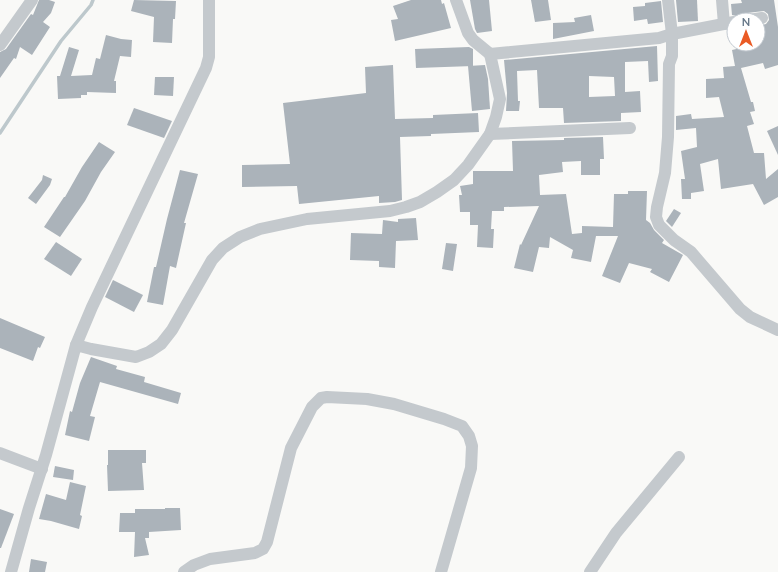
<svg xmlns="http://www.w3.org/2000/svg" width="778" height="572" font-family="Lato,sans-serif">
  <rect width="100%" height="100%" fill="#f9f9f7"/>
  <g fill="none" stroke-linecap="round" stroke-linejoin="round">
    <polyline stroke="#bdc8cc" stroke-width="3.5" points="0,133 61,41 91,5 93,0"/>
  </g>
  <g fill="#abb3ba" fill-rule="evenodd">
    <polygon points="39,0 49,0 55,2 51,13 43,22 50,27 32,55 20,47 16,59 14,58 0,78 0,52 6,49 31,14 33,15"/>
    <polygon points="134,0 176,1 175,19 173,19 172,43 153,42 154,17 131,11"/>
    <polygon points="411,0 441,0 442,4 444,3 451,28 395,41 391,20 398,19 393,6"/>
    <polygon points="470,0 489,0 492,31 477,33 475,29"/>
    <polygon points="531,0 548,0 551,20 535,22"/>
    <polygon points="676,0 697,0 698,21 678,22"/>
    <polygon points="741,0 774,0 778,27 778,65 765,69 763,63 741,68 751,102 753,102 755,111 750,112 754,124 747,126 754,153 764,153 766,179 778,169 778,197 764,205 753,184 721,189 718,159 700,164 704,191 691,193 691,199 682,199 681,179 685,179 681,151 697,147 696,128 676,130 676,116 691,114 692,119 724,117 719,97 706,98 706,79 724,78 723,67 735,66 732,50 758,44 758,26 766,24 769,20 768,14 764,11 747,13 741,17 732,15 731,4 742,3"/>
    <polygon points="661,1 663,22 648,24 647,19 634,21 633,7 645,6 645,3"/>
    <polygon points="591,15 594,31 553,39 553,23 575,22 574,18"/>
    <polygon points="106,35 121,39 132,40 131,57 120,56 114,81 116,81 116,93 87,92 87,95 81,95 81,98 58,99 57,76 60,76 69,47 79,50 71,76 92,75 96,58 100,59"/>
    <path d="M657,46L658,81L649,82L648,61L625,62V92L640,91L641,112L621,113V121L564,123L563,108H539L537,70L517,71L518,101H520L519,111H506L507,93L504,60ZM589,76L614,77L615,96L589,97Z"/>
    <polygon points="469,47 473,49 473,66 416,68 415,49"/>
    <polygon points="393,65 395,119 433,118 433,115 478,113 479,132 431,134 431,136 400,137 402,200 395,202 379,203 379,196 299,204 297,186 242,187 242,165 290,164 283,103 366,93 365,67"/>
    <polygon points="485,65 488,79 490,109 472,111 468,66"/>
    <polygon points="155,77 174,77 173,96 154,95"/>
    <polygon points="134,108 172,121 164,138 127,125"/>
    <polygon points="778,126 778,155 767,131"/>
    <polygon points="603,137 604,159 600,159 600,175 581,175 581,161 562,162 563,172 539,175 540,195 566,194 572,234 582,233 582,226 613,227 614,194 628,194 628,191 647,191 646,220 650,223 654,230 664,240 662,243 683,255 669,282 650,272 652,269 629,263 620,283 602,276 618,236 596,236 591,262 571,258 573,250 550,237 549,248 539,247 533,272 514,268 520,244 521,245 539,206 504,207 504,211 492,211 491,229 494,229 493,248 477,247 478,225 470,225 470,212 460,212 459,195 462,195 460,186 473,184 473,171 513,171 512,141 564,140 564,138"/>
    <polygon points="99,142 115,152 101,172 85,201 60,237 44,227 64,197 65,197 82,167"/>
    <polygon points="180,170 198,174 184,223 186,223 176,268 170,266 163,305 147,302 154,267 156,267 167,219"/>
    <polygon points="43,175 52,179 50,185 36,204 28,198 42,180"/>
    <polygon points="674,209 681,213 672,227 666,221"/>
    <polygon points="416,218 418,240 396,241 395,268 379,267 379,261 350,260 351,233 382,234 383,220 398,222 398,219"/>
    <polygon points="56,242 82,259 71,276 44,259"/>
    <polygon points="446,243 457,244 453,271 442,269"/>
    <polygon points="113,280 143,295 134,312 105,297"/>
    <polygon points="0,318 45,337 40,348 38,347 33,361 0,348"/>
    <polygon points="91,357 117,366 116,369 145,377 144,382 181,393 178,404 100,382 90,416 95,417 89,441 65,435 70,411 72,412 80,383"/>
    <polygon points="108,450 146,450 146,463 142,463 144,490 108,491 107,465 108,465"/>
    <polygon points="55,466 74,470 73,480 53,477"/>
    <polygon points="70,482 86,486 80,515 82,516 79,529 51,521 39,519 46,494 66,500"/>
    <polygon points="165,508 180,508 181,530 149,532 149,538 145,538 149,555 134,557 135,532 119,532 120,513 135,513 135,509 165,509"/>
    <polygon points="0,509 14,514 1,548 0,548"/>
    <polygon points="31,559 47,562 45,572 29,572"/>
  </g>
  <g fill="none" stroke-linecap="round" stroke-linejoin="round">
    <g stroke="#c4c9cd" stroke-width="12">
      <polyline points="456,0 468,33 473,40 490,54"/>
      <polyline points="668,0 672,34 734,22"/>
      <polyline points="722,0 724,24"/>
      <polyline points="748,20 762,18"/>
      <polyline points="0,45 32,0"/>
      <polyline points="490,134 630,128"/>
      <polyline points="76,345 92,307 206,68 209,57 209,0"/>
      <polyline points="0,453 42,469"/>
      <polyline points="11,572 29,508 46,455 76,345 91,349 136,357 149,352 161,344 172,330 212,260 223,248 240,237 260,229 307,219 390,211 406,207 420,202 437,192 454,180 468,165 490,134 496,117 500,99 490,54 659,38 672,34 672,56 669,64 668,137 665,173 657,207 656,217 659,225 674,240 691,252 740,309 750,317 778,330"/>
      <polyline points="184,572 194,565 210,559 255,553 263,549 267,542 291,448 312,407 321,398 327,397 367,399 394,404 444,419 462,426 469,436 472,446 471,468 441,572"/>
      <polyline points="590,572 616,533 679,457"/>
    </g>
  </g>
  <g transform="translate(746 32)"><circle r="19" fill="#ffffff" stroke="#c2c9d0"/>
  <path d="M0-3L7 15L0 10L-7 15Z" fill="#ea5b25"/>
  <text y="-6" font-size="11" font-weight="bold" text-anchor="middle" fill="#677889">N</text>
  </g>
</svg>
